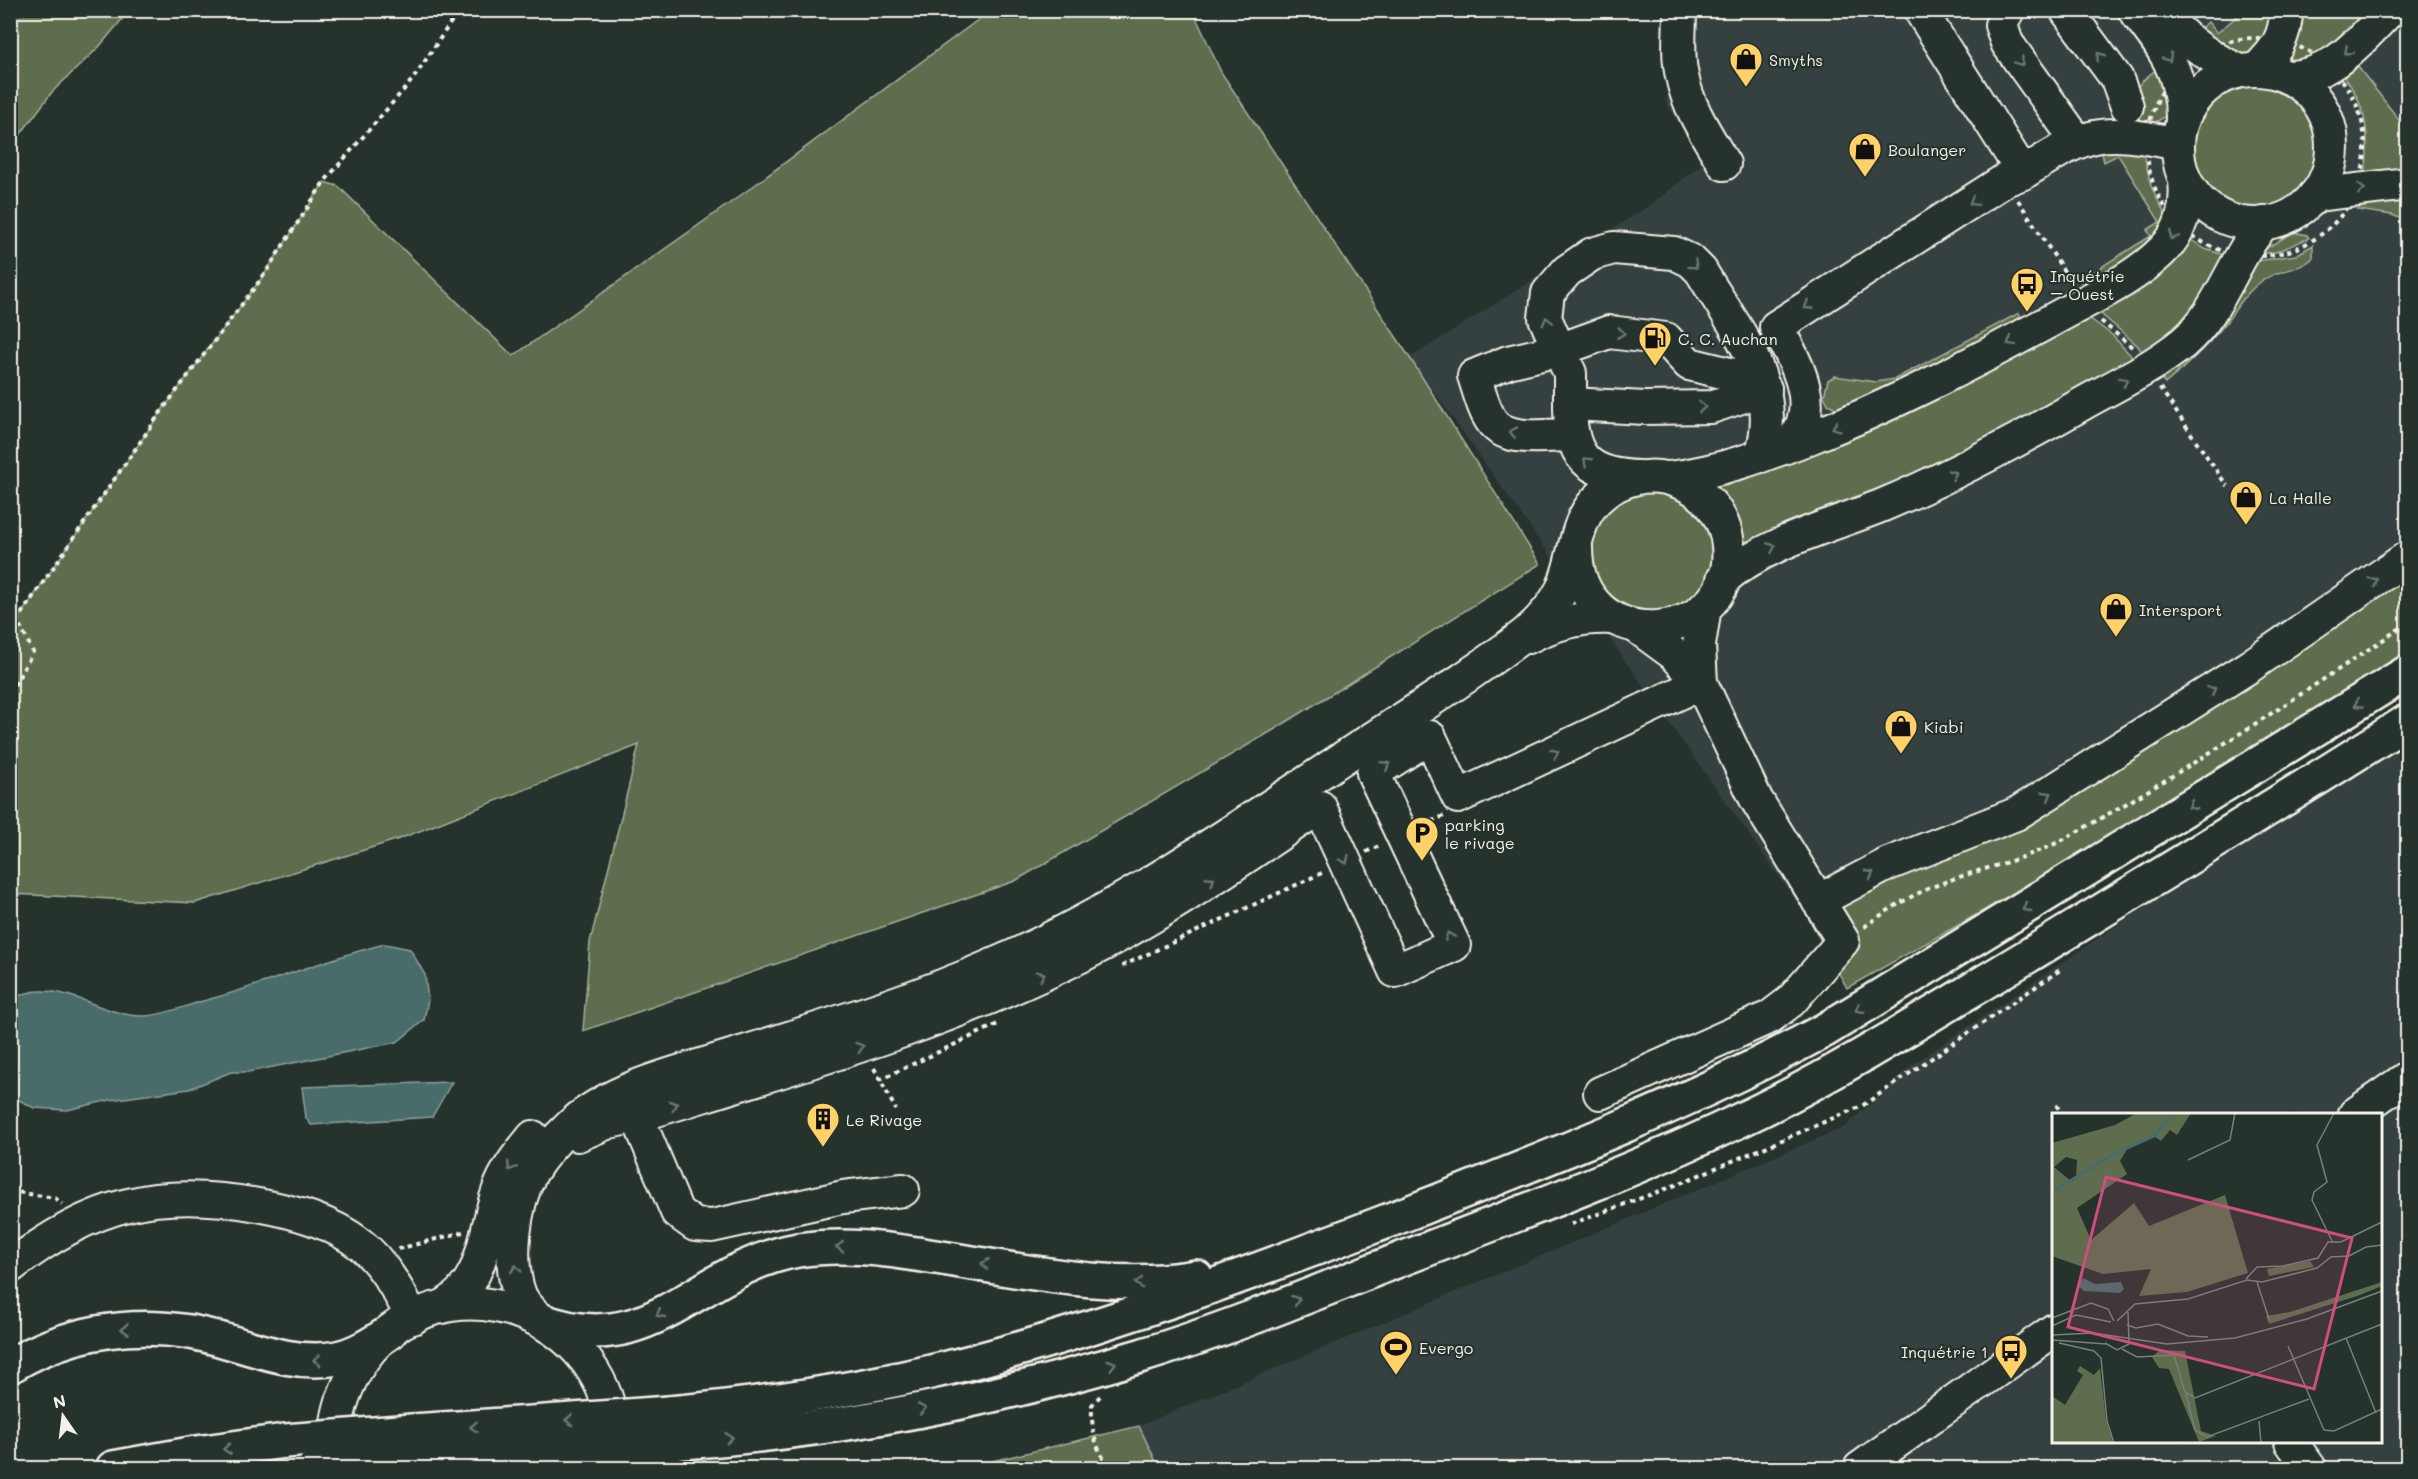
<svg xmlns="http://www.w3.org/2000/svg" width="2418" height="1479" font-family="Mali,sans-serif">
  <rect width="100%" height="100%" fill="#26332d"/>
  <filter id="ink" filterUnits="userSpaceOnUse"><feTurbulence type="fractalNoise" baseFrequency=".0167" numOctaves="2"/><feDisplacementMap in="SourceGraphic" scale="12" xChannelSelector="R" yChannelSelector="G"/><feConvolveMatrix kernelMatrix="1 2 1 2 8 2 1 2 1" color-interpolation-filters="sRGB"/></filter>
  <g filter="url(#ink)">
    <g fill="#354141" fill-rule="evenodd">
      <polygon points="1669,11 2407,11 2407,570 2310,640 2018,831 1905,873 1809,919 1410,358 1652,204 1704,162 1697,133 1686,115 1676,119 1665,101 1673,87"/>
      <path d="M2407,728V1468H1159L1139,1426L1845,1127L1912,1065ZM2054,1114H2380V1442H2054Z"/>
    </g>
    <g fill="#5f6d4f" stroke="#aaaf9c" stroke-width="1.5">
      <polygon points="11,10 129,11 99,47 52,92 11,147"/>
      <polygon points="990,11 1193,11 1221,72 1410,358 1540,564 1277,728 1015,881 583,1031 590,942 639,745 399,839 195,903 11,894 11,613 17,620 163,409 264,275 324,182 338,186 513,356 737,198"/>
      <polygon points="2243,11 2280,11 2280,22 2254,53 2232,54 2192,35 2208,22 2217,33"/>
      <polygon points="2299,11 2372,11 2344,37 2299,66 2281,58"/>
      <path d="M2355,63L2407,130V169L2365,176C2370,138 2368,104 2341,73Z"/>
      <path d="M2163,65L2170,114L2152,124L2141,120C2123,93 2141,80 2163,65Z"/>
      <circle cx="2255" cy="147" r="62"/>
      <polygon points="2101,149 2143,149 2151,186 2169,222 2160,239 2112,270 2083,285 2080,280 2151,236 2147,230 2160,222 2118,155 2104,162"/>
      <polygon points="2407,197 2407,221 2392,215 2358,210 2360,202"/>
      <polygon points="2293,232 2307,235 2309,238 2276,252 2257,254"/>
      <polygon points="2187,237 2205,249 2227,256 2195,314 2144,354 2137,345 2094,308"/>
      <path d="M2313,245V258C2299,271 2279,269 2263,280C2244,293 2235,312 2221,329C2204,349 2185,367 2165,384L2158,373L2250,262L2296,255Z"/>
      <polygon points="2019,313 2023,320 1905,384 1841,411 1828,404 1824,396 1828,380 1835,376 1876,382 1895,379"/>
      <polygon points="2084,314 2112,335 2135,360 1958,458 1782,530 1741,543 1710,485"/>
      <polygon points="1648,489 1669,491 1703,514 1716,553 1703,593 1668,615 1626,611 1596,583 1589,542 1597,522 1610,506 1627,494"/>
      <polygon points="2407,570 2407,653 2052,872 1847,988 1809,919 1905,873 2018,831"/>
      <polygon points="1139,1426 1159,1468 963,1468"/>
    </g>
    <g fill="#486c6b" stroke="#8da19d" stroke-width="1.5">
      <path d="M385,944L410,949L425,975L428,1000L424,1020L397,1042L248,1072H231L189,1089L110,1100L67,1110L34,1108L17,1099L11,1088V1000C55,972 100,1018 145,1016C164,1015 185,1006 203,1001C265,985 323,959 385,944Z"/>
      <polygon points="452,1082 432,1117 311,1125 306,1118 302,1087"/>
    </g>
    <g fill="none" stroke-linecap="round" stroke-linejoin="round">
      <g stroke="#f4f1e8" stroke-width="36">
        <g id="minor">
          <path d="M1680,10C1680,32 1677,55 1682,76C1688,108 1708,137 1724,164"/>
          <path d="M1920,10L2023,173C2090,131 2099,128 2178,144"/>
          <polyline points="2008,10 2001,25 2007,43 2077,141"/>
          <polyline points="2066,10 2117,79 2127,106"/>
          <path d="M2134,10C2163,47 2183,72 2182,121"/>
          <path d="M2159,10C2182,38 2207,57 2240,71"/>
          <circle cx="2255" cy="147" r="77"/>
          <path d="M2256,70C2275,51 2286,38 2286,10"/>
          <path d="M2287,77C2332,78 2361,39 2390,10"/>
          <polyline points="2315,195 2408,184"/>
          <polyline points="1570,404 1570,373 1559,350 1609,332 1666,339 1689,364 1734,375 1765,389"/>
          <path d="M1571,435C1550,435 1510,442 1494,424C1484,413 1479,390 1474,376L1508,362L1559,350L1545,318L1548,293L1567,271L1592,254L1614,248L1674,253L1691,261L1701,271C1736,331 1784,383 1761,456"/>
          <path d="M1784,448C1826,416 1798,363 1776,327L2005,180L2023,173"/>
          <path d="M1639,477C1586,475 1570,456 1570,404L1645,408L1711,407L1765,389"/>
          <path d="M1669,478C1718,472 1763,456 1809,438C1893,405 1971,364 2050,321C2087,300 2132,281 2162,251C2181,233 2188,207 2185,181"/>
          <path d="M1723,579C1769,541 1829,527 1883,505C1952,476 2017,441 2082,404C2116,385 2152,368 2183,343C2221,311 2232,260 2264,223"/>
          <path d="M1528,637C1555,623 1582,616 1613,618"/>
          <polyline points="1701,683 1699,645 1705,607"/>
          <polyline points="1818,901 1888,864 2016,814 2250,666 2408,557"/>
          <polyline points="1600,1093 1770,1017 1791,1001 1843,941 1756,799 1701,683 1674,654 1637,627"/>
          <polyline points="2355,1114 2408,1077"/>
          <polyline points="637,1116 677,1212 695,1225 712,1226 843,1197 903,1190"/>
          <path d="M578,1135L609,1122L637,1116C788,1069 940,1027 1081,956C1165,914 1242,859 1320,807L1395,971L1454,945L1373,773L1430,737L1458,797L1701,683"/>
          <path d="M10,1267C92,1203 157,1187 258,1205C295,1212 330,1221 360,1244C383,1262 399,1292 413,1318"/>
          <path d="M442,1307C486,1283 483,1234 498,1192C505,1171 519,1154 533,1137"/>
          <path d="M540,1320C533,1312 524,1305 520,1295C507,1261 514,1205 531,1173C542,1155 557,1138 573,1123C618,1084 685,1071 741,1053C826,1026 911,1001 993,965C1112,914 1217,841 1325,770C1391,725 1462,683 1525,634C1540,621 1553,607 1562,589C1571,569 1573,548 1580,528C1593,487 1640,466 1679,482C1704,491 1722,513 1727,538C1746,646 1575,664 1576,547"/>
          <polyline points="2291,1442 2310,1468"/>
          <path d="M337,1462C332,1430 340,1398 356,1370C435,1239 637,1318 611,1468"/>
          <polyline points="1860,1468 2054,1330"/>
        </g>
      </g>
      <g stroke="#f4f1e8" stroke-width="38">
        <g id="highway">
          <path d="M540,1320C653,1363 695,1268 798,1250C842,1243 886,1249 929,1256C1017,1269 1108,1292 1196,1277"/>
          <path d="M10,1366C65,1333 127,1322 190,1332C237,1340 288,1368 337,1358C357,1354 373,1343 390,1332"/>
          <path d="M669,1413C763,1404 857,1390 948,1368C1103,1329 1254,1272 1403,1215C1546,1159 1690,1103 1825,1030L2408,672"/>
          <polyline points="412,1431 532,1423"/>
          <path d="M671,1443C830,1432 987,1402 1140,1356C1225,1330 1308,1296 1391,1263C1515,1215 1641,1169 1761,1110C1852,1065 1939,1009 2026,957C2154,879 2282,802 2408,721"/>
          <polyline points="414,1460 534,1453"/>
          <polyline points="113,1468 196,1453 285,1441"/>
        </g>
      </g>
      <g stroke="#f4f1e8" stroke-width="4" stroke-dasharray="4.5 4.5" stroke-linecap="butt">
        <polyline points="1953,17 1962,10"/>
        <circle cx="2256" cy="147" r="109"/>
        <polyline points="2018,200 2071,282"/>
        <polyline points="2101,321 2132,347"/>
        <polyline points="2160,388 2227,486"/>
        <polyline points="10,693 33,652 17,620 163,409 264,275 324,182 413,79 459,10"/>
        <polyline points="1423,825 1444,816"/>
        <polyline points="1366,852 1381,845"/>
        <path d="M1864,927C1885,912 1906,898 1930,888C1974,869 2023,862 2066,838C2183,773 2296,698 2408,623"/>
        <polyline points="1122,966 1324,872"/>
        <polyline points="874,1068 896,1110"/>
        <polyline points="879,1080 998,1024"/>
        <polyline points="2056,1105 2063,1114"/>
        <polyline points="10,1191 55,1198 62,1204"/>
        <polyline points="1571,1224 1671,1187 1862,1106 2060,970"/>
        <polyline points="398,1249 463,1232"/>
        <path d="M1100,1396L1092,1405C1091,1428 1095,1451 1111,1468"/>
      </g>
      <use href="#minor" stroke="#26332d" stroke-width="32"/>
      <use href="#highway" stroke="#26332d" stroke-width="33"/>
      <g stroke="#f4f1e8" stroke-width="38" stroke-linecap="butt">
        <g id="highway-bridge">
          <polyline points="532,1423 669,1413"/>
          <polyline points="285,1441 412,1431"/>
          <polyline points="534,1453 671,1443"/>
          <polyline points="314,1468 414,1460"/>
        </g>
      </g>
      <use href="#highway-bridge" stroke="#26332d" stroke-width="33"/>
    </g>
    <defs><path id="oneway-chevron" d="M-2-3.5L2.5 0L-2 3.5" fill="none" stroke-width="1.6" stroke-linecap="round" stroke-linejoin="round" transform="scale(1.5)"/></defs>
    <g stroke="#6e766e">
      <use href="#oneway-chevron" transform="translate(2348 51) rotate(138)"/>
      <use href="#oneway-chevron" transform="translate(2100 56) rotate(-127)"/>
      <use href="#oneway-chevron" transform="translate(2168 58) rotate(59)"/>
      <use href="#oneway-chevron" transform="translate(2020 62) rotate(54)"/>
      <use href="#oneway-chevron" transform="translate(2361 189) rotate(-2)"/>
      <use href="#oneway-chevron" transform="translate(1973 202) rotate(148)"/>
      <use href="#oneway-chevron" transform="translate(2173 236) rotate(123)"/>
      <use href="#oneway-chevron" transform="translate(1694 265) rotate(42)"/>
      <use href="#oneway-chevron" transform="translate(1808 306) rotate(147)"/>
      <use href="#oneway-chevron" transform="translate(1547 321) rotate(-104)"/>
      <use href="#oneway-chevron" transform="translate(1621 333) rotate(7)"/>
      <use href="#oneway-chevron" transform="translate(2011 342) rotate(151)"/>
      <use href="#oneway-chevron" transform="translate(2124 381) rotate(-29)"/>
      <use href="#oneway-chevron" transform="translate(1702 407) rotate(-2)"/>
      <use href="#oneway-chevron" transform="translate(1836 427) rotate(158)"/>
      <use href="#oneway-chevron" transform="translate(1513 432) rotate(-167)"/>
      <use href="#oneway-chevron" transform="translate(1587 461) rotate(-136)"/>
      <use href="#oneway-chevron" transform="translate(1953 474) rotate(-25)"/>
      <use href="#oneway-chevron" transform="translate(1772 547) rotate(-23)"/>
      <use href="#oneway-chevron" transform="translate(2374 581) rotate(-35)"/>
      <use href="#oneway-chevron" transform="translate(2212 690) rotate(-32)"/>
      <use href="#oneway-chevron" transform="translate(2358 704) rotate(147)"/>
      <use href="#oneway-chevron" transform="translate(1555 753) rotate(-25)"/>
      <use href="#oneway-chevron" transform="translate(1386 765) rotate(-32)"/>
      <use href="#oneway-chevron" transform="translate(2048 795) rotate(-31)"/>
      <use href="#oneway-chevron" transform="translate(2192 806) rotate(149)"/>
      <use href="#oneway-chevron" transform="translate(1345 860) rotate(65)"/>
      <use href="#oneway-chevron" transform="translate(1870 874) rotate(-28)"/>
      <use href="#oneway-chevron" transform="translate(1211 880) rotate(-33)"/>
      <use href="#oneway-chevron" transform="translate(2026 908) rotate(149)"/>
      <use href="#oneway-chevron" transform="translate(1449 936) rotate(-113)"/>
      <use href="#oneway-chevron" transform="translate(1041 975) rotate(-26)"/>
      <use href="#oneway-chevron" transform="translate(1859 1009) rotate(149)"/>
      <use href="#oneway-chevron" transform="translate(860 1047) rotate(-18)"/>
      <use href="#oneway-chevron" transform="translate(674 1105) rotate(-17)"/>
      <use href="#oneway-chevron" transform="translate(511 1167) rotate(122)"/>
      <use href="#oneway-chevron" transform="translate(840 1247) rotate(179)"/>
      <use href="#oneway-chevron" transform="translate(985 1264) rotate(-172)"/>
      <use href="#oneway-chevron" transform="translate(516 1269) rotate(-94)"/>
      <use href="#oneway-chevron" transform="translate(1139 1283) rotate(180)"/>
      <use href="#oneway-chevron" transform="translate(1296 1300) rotate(-21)"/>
      <use href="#oneway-chevron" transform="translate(660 1314) rotate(149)"/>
      <use href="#oneway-chevron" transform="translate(125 1329) rotate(176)"/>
      <use href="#oneway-chevron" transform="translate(317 1360) rotate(179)"/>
      <use href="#oneway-chevron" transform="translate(1112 1364) rotate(-16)"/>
      <use href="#oneway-chevron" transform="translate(922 1409) rotate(-11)"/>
      <use href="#oneway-chevron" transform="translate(569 1420) rotate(176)"/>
      <use href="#oneway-chevron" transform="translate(474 1427) rotate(176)"/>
      <use href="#oneway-chevron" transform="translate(729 1438) rotate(-6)"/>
      <use href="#oneway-chevron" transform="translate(227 1449) rotate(173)"/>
    </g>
  </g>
  <defs>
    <g id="shop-pin" transform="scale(1.725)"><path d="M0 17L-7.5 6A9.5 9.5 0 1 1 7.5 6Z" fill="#ffd166" stroke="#26332d"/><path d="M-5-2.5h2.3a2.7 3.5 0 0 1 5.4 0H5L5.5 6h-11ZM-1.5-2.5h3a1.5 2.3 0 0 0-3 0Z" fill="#111"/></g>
    <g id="bus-pin" transform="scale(1.725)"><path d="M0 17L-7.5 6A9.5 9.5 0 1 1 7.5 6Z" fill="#ffd166" stroke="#26332d"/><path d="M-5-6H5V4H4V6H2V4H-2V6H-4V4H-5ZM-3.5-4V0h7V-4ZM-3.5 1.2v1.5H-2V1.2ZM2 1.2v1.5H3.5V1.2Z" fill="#111"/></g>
    <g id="fuel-pin" transform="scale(1.725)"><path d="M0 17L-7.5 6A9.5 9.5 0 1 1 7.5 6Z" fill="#ffd166" stroke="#26332d"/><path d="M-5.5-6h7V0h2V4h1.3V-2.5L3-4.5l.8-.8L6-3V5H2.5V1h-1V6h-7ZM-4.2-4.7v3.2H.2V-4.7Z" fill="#111"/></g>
    <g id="parking-pin" transform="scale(1.725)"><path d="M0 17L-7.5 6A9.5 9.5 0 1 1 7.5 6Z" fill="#ffd166" stroke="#26332d"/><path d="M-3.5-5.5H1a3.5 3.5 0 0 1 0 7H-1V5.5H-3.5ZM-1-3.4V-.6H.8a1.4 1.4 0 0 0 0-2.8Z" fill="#111"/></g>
    <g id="building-pin" transform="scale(1.725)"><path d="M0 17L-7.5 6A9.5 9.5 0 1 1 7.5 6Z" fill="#ffd166" stroke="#26332d"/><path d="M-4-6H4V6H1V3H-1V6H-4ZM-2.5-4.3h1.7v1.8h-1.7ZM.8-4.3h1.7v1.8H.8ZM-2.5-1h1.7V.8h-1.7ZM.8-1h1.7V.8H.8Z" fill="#111"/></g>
    <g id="stadium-pin" transform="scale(1.725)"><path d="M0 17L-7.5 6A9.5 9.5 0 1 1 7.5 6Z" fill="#ffd166" stroke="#26332d"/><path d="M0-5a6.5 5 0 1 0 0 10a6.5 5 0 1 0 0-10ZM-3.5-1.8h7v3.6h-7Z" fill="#111"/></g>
  </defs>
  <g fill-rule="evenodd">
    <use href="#shop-pin" x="1746" y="59"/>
    <use href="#shop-pin" x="1865" y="149"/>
    <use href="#bus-pin" x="2027" y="284"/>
    <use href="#fuel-pin" x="1655" y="338"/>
    <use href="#shop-pin" x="2246" y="497"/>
    <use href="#shop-pin" x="2116" y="609"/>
    <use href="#shop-pin" x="1901" y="726"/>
    <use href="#parking-pin" x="1422" y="833"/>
    <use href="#building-pin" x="823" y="1119"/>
    <use href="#stadium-pin" x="1396" y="1347"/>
    <use href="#bus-pin" x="2011" y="1351"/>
  </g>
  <g text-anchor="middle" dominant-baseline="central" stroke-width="4.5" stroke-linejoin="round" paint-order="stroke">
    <g font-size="16" fill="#f4f1e8" stroke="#26332d" text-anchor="start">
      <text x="1769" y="59">Smyths</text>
      <text x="1888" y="149">Boulanger</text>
      <text x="2050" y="275">Inquétrie<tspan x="2050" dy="18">– Ouest</tspan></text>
      <text x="1678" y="338">C. C. Auchan</text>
      <text x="2269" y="497">La Halle</text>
      <text x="2139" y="609">Intersport</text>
      <text x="1924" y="726">Kiabi</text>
      <text x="1445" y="824">parking<tspan x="1445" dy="18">le rivage</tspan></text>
      <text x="846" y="1119">Le Rivage</text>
      <text x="1419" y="1347">Evergo</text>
      <text x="1988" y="1351" text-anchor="end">Inquétrie 1</text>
    </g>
  </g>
  <g transform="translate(2052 1113)">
    <rect width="330" height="330" fill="#26332d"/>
    <path d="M85,0H139L125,22L118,17L109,28L102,23L77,33L68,48L75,61L25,95L39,127L82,90L97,113L173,82L196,160L135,179L87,183L99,156L51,161L0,143V30L63,12ZM14,44L25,47L24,65L20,69L2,54ZM258,148L262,154L217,163L215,156ZM330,169V173L305,183L217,211L214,203L238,199ZM108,237L133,238L149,318L164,323L147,329L117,256L107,255L100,244ZM28,253L42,262L48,255L54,307L61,330H0V283L13,292L31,262L25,258Z" fill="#5f6d4f" fill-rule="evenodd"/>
    <path d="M31,165L43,171L69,169L72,176L68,180L32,178L26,173Z" fill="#486c6b"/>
    <path fill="none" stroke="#486c6b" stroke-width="3" d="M0,79L60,42L102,23L122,0"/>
    <path fill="none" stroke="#787f78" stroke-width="1.5" d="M136,47L178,27L183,0M280,128L260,87L262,79L275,69L265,32L282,0M194,166L205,154L231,153L266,145L276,129H289L330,109M205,169L217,206M0,205L39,190L56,196L62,208M65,208L83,191L136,186L195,167L210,169L265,155L279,144L297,143L314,134L330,132M75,212L84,215L106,211L136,223L156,224M0,213L24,202L59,209M0,222L41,220L115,231L183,225L255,206L330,178M294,225L324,300M0,227L54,231M7,230L42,238L49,245L55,308L62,330M53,230L65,237L77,231L76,199M236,233L272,317L282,318L330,296M70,236L85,244L122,242L133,279L143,285L330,211M134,281L143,317L155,324L257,286M207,308L209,330"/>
    <path fill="#ce4e7e" fill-opacity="0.15" stroke="#ce4e7e" stroke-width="3" d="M54,64L300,125L262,276L16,214Z"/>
    <rect width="330" height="330" fill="none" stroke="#f4f1e8" stroke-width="3"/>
  </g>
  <rect width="2418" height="1479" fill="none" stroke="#26332d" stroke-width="36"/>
  <rect x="18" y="18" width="2382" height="1443" fill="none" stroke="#f4f1e8" stroke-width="2" filter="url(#ink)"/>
  <g transform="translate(63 1416) rotate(346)" stroke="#26332d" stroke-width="4.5" paint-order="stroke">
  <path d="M0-4.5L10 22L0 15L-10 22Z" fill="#f4f1e8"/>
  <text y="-9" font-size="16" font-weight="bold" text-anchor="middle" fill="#f4f1e8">N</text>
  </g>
</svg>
